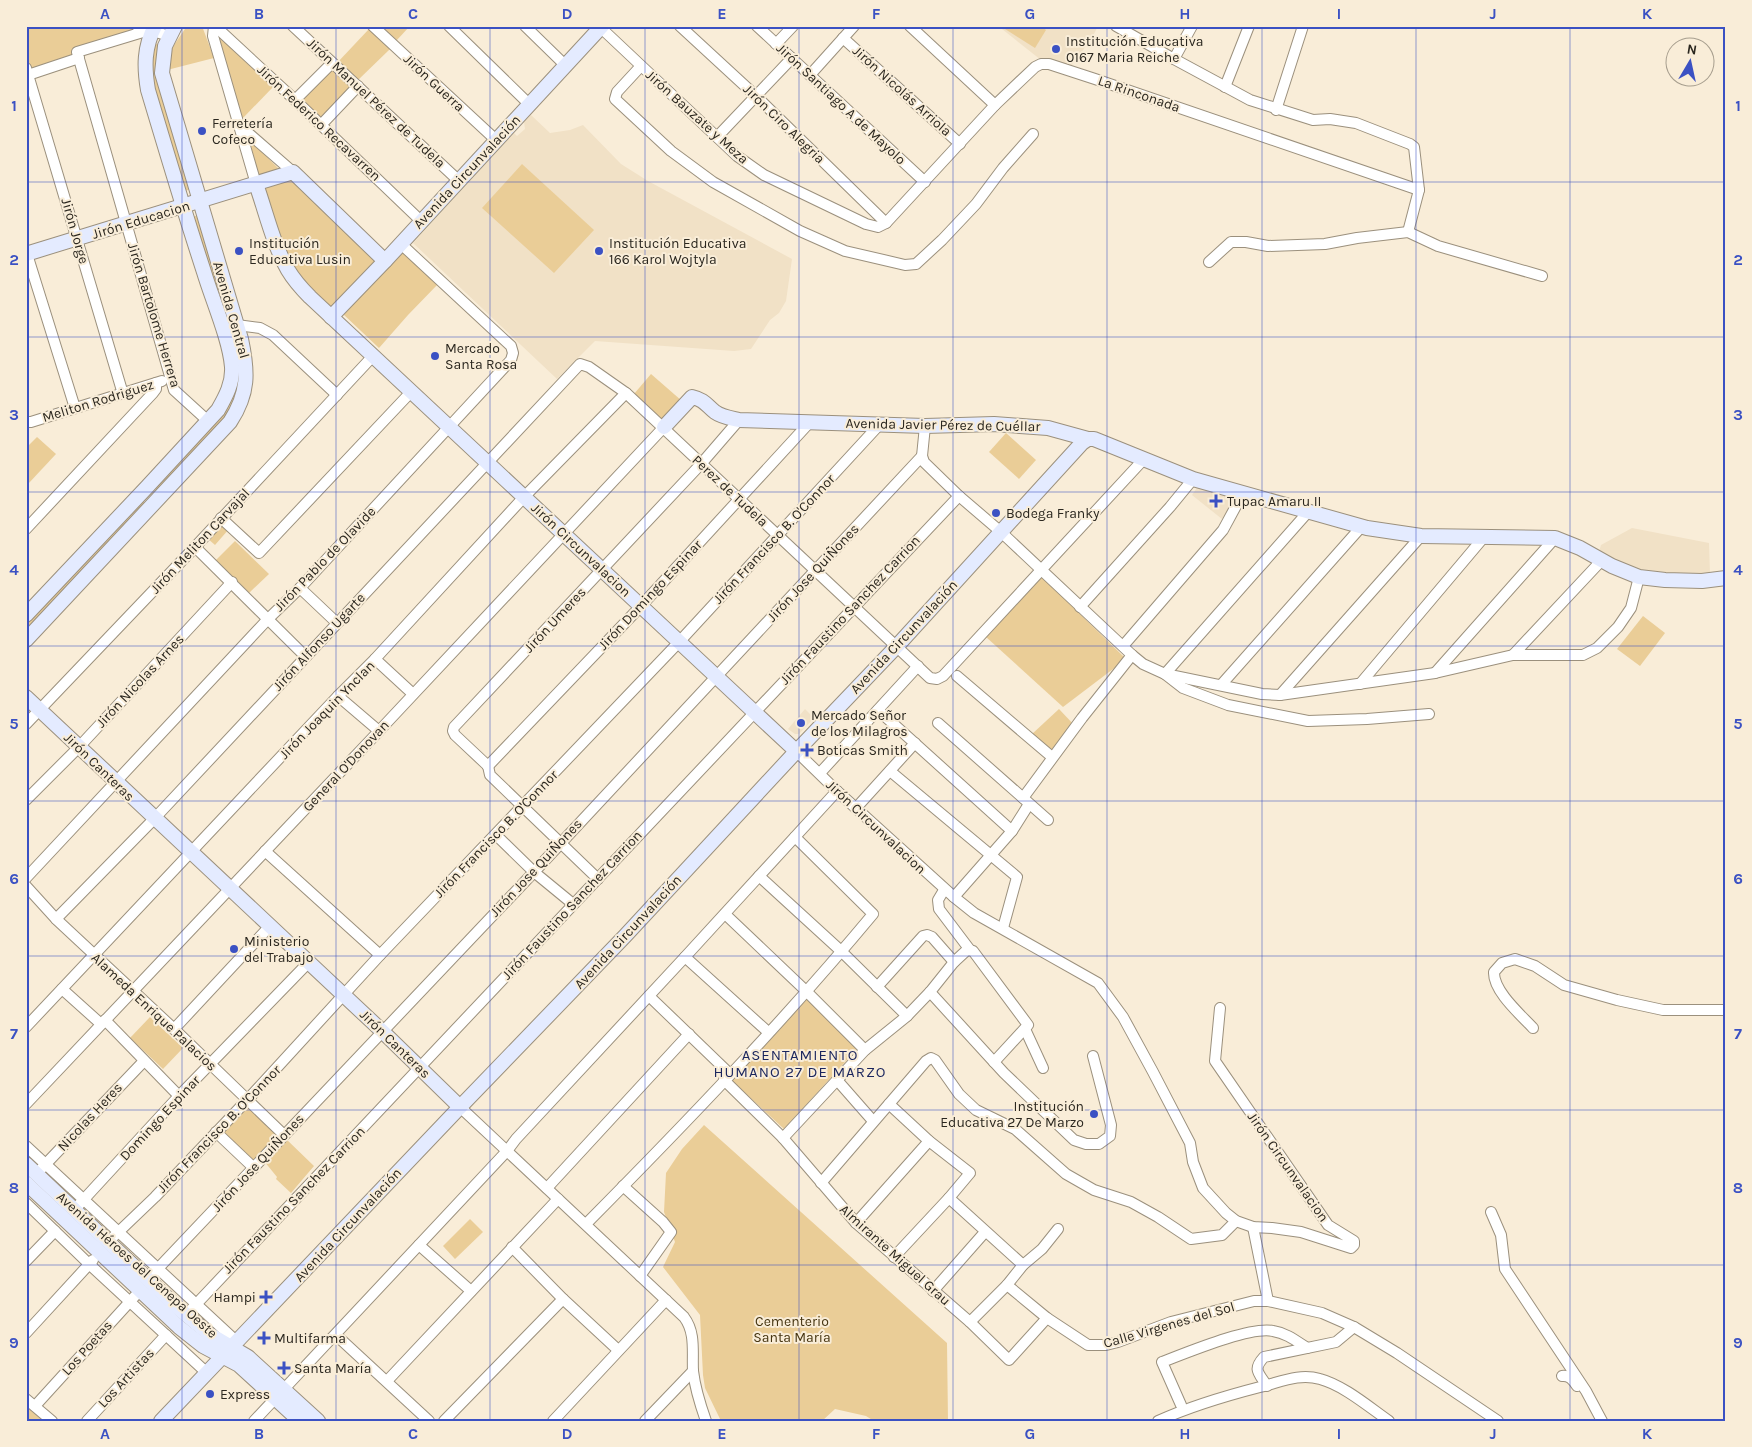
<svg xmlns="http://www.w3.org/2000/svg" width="1752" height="1447" font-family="Karla,sans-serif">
  <rect width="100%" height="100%" fill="#f9edd8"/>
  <g fill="#f1e1c6">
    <polygon points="1003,26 1098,26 1092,38 1069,69 1041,60 1002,29"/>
    <polygon points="531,115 550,133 570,130 583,125 621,164 648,181 792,259 786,301 779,313 770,320 751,349 734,351 595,341 557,379 413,243 514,133 517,136 525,129 524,122"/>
    <polygon points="1201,482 1235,493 1230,508 1222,519 1192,495"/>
    <polygon points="1632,528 1709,543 1710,574 1677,573 1676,575 1632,571 1599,552 1601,545"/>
    <polygon points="805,709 814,718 799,734 795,734 788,729"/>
  </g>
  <g fill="#eacd97">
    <polygon points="26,26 130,26 136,31 77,56 29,71 26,60"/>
    <polygon points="187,26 202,26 214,58 167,70 172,48"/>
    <polygon points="380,26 410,26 396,41"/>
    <polygon points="1006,26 1041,26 1046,30 1035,48 1005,29"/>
    <polygon points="369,29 390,49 357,81 337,63"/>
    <polygon points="220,36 274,86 242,119 218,37"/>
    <polygon points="151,43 161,45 191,189 182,192 149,84"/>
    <polygon points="332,68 354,87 323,120 301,100"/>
    <polygon points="249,139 280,170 259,176"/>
    <polygon points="522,164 594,230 554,273 482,208"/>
    <polygon points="292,177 379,259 333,310 303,279 288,259 262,185"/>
    <polygon points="198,215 238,345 242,372 232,410 159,490 152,488 232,391 190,218"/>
    <polygon points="402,252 438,284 408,315 379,348 343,314"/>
    <polygon points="651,374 682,401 664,421 634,394"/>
    <polygon points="1006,433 1036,460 1019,479 989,452"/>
    <polygon points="37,437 56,454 28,484 26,448"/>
    <polygon points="140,498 145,503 26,631 26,620"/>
    <polygon points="221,522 229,529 215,545 207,538"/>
    <polygon points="235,541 269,574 249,593 215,561"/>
    <polygon points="1042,577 1124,657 1121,663 1063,707 986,637"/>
    <polygon points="1643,616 1665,633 1640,666 1617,649"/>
    <polygon points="1059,709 1075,726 1049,752 1031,735"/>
    <polygon points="806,998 857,1049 784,1129 730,1079"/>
    <polygon points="150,1017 183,1048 163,1069 130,1038"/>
    <polygon points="247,1102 281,1135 255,1163 220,1131"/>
    <polygon points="704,1125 947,1343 948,1421 874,1421 866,1416 835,1409 822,1421 721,1421 705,1388 703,1375 700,1315 663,1267 675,1242 664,1212 666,1173 682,1149"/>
    <polygon points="285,1138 314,1166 291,1193 276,1179 277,1177 264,1161"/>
    <polygon points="470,1219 483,1232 455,1259 443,1246"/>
    <polygon points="26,1404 46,1421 26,1421"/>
  </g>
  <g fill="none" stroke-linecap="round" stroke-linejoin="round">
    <g stroke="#9b907d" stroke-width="12">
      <g id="street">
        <polyline points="137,26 143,32 153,31 169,36"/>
        <polyline points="214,26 213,36 256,184"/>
        <polyline points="215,26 295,100 421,221"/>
        <polyline points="293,26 459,181"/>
        <polyline points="373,26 496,140"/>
        <polyline points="449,26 530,105"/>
        <polyline points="525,26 566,66"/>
        <polyline points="599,26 737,156 764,175 866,224 878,227 886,223 995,105 1035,67 1041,64 1049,64 1095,79 1419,190"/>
        <polyline points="680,26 757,97 886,223"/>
        <polyline points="757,26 925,182"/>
        <polyline points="910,26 995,105"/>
        <polyline points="1116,26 1174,59 1250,100 1313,120 1330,119 1356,123 1410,144 1414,147 1419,190 1408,232"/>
        <polyline points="143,32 77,52 174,390 208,421"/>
        <polyline points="843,38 960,144"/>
        <polyline points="776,44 793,26"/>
        <polyline points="1174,59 1192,26"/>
        <polyline points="641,66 617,92 615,99 671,151 713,182 800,231 845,251 905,265 916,264 942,240 976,204 1003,168 1033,134"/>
        <polyline points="26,68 123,394"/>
        <polyline points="28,75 79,58"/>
        <polyline points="810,75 854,26"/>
        <polyline points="1225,87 1249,26"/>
        <polyline points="295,100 332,63"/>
        <polyline points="1276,110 1303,26"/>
        <polyline points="239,125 293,172"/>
        <polyline points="321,125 358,86"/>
        <polyline points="717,137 792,58"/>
        <polyline points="26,251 75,408"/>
        <polyline points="1209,262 1231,242 1246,242 1268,246 1325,244 1357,238 1408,232 1438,246 1542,276"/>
        <polyline points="237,325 260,328 273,335 337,395"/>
        <polyline points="26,422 31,422 162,381"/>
        <polyline points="925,426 922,456 924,462 959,496 1001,532 1132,655 1143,664 1165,674 1262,694 1280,695 1435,673 1513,655 1583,655 1597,648 1618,627 1631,608 1639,577"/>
        <polyline points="1308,512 1165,674 1183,688 1228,705 1308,721 1367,719 1429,714"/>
        <polyline points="221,518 259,553 411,392"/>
        <polyline points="26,529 153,393 156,389 156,383"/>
        <polyline points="195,547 305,656"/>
        <polyline points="300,588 337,623"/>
        <polyline points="1080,607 1170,507 1193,479"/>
        <polyline points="1123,646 1223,530 1243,493"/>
        <polyline points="1513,655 1602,560"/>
        <polyline points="375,659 413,694"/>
        <polyline points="1435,673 1555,538"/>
        <polyline points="957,676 1052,757"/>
        <polyline points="1360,684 1484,537"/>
        <polyline points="1221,685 1362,526"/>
        <polyline points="1280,695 1421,536"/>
        <polyline points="338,696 379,731"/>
        <polyline points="878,710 1012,831"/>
        <polyline points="938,723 1048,820"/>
        <polyline points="26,724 195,547 373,356"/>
        <polyline points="796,751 837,791 954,897 974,913 1098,983 1123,1017 1153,1072 1190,1143 1193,1162 1203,1188 1226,1213 1236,1221 1253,1227 1272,1228 1301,1232 1351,1248 1354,1245 1354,1241 1328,1225 1215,1061 1220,1008"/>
        <polyline points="488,766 455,735 453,731 454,727 701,464 739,420"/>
        <polyline points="488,766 641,606 810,422"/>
        <polyline points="488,766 490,775 598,879"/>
        <polyline points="890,771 1017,877 1003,928"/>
        <polyline points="820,773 918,666"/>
        <polyline points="1023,798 1082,718 1132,655"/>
        <polyline points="26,800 79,747 232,582"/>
        <polyline points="856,808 915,743"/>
        <polyline points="496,835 534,872 573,904"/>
        <polyline points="265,851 380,955"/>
        <polyline points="759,876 841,951 907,1016"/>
        <polyline points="26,878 268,619 300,588 511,360 513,353 511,346 401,244"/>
        <polyline points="26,886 56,919 174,1029 284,1135"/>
        <polyline points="944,890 938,900 939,909 970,950"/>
        <polyline points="954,897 1012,831 1029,804"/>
        <polyline points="725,914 806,991 865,1050"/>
        <polyline points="56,919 154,819 580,364 589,367 626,393 930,678 937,679 943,676 1143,460"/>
        <polyline points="685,957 768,1032"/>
        <polyline points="877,987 923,936 927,935 932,937 954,962"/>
        <polyline points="62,989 101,1024"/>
        <polyline points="930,992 1004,1073 1074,1140 1086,1144 1099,1144 1110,1136 1111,1125 1093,1056"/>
        <polyline points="649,996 730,1074"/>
        <polyline points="105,1020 179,1096"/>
        <polyline points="26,1027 338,696 375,659 524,497 626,393"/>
        <path d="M1533,1028C1521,1015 1493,991 1494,972L1502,963L1515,959L1535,966L1564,985L1617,1000L1663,1010H1726"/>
        <polyline points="174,1029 270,926"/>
        <polyline points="1025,1029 1043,1068"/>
        <polyline points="724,1080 783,1138 856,1223 970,1322 1009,1360 1047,1318"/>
        <polyline points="837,1080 873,1121"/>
        <polyline points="26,1104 379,731 664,427"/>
        <polyline points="889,1104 929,1141 970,1173 949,1198 894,1257"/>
        <path d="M460,1107L684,1317C696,1333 692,1352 693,1371C695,1388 700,1404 706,1421"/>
        <polyline points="216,1132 254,1168"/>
        <polyline points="783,1138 865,1050 907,1016 930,992 954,962 967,950 973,951 1028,1025 994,1062"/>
        <polyline points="26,1146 237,1342"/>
        <polyline points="41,1169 144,1061"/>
        <polyline points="821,1183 926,1061 931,1058 935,1060 959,1094 976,1110 1015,1129 1066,1174 1094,1190 1131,1202 1158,1217 1191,1239 1222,1235 1236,1221"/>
        <polyline points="623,1186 663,1222 671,1232 640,1276"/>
        <polyline points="547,1188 689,1034"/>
        <polyline points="949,1198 1023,1265"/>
        <polyline points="26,1203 89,1264 207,1373"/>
        <polyline points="75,1209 179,1096 308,963"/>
        <polyline points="1491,1212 1501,1235 1505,1269 1586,1391 1602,1421"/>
        <polyline points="856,1223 929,1141"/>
        <path d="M586,1224C685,1124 783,1022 873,914L795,837"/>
        <polyline points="1253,1227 1268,1301"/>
        <polyline points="109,1241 155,1197 250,1097 380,955 680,641 880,424"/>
        <polyline points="419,1245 471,1291"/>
        <polyline points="512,1247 563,1299 618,1350"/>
        <polyline points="26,1261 55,1231"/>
        <polyline points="148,1279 534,872 922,456"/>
        <polyline points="1007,1285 1047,1318 1088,1345 1106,1345 1118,1342 1171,1322 1254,1301 1268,1301 1322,1313 1354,1327 1397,1353 1498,1421"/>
        <polyline points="933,1291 985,1232"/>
        <polyline points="186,1315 959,496"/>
        <polyline points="970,1322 1007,1285 1023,1265 1042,1249 1058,1229"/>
        <polyline points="26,1333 93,1260"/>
        <polyline points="336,1335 429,1421"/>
        <path d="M1562,1376C1569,1375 1573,1380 1577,1386"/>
        <polyline points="387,1381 558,1199"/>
        <path d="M1267,1386C1259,1373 1252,1370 1264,1357L1336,1342L1354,1327"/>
        <polyline points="26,1399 52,1421"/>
        <path d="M1181,1405L1162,1362C1186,1353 1250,1326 1273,1331C1286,1333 1295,1340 1307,1348"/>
        <polyline points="35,1406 135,1296"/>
        <polyline points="87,1421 166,1335"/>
        <polyline points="254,1421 507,1151 516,1139 685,957 837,791"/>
        <polyline points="444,1421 563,1299"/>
        <polyline points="553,1421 666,1300"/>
        <polyline points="645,1421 693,1371"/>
        <path d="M1158,1421C1191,1406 1225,1396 1260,1387C1281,1382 1299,1373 1320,1379C1343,1385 1369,1407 1389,1421"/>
      </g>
    </g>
    <g stroke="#9b907d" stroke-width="16">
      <g id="secondary">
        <path d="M256,184C266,212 273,244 288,270C294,280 302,289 310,297L796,751"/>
        <polyline points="26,254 293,172 385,261"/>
        <polyline points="331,317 385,261 602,26"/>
        <path d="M664,427L692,397C705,400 706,405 715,412C722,417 730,418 739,420L925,426L994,424L1048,428L1088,439H1094L1193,479L1367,528L1421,536L1555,538L1580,548L1612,566L1639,577L1665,580L1702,581L1726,578"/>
        <path d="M26,615L147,487L218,410C226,396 233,383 232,367C230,340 212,299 204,272C184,211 166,150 148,90C144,67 144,47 155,26"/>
        <path d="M26,640L230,422C249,393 248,372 241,339L162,73L165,46L175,26"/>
        <polyline points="26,697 382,1031 460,1107"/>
        <polyline points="26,1164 178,1308 209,1334 248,1357 318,1421"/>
        <polyline points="26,1183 179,1327 203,1346 239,1365 300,1421"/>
        <polyline points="161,1421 460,1107 625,936 791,757 897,646 1082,443 1088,439"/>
      </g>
    </g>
    <use href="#street" stroke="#fff" stroke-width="10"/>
    <use href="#secondary" stroke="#e4ebff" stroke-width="14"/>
  </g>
  <path fill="none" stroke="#3b51c3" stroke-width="1" stroke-opacity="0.55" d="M182,26V1421M336,26V1421M490,26V1421M645,26V1421M799,26V1421M953,26V1421M1107,26V1421M1262,26V1421M1416,26V1421M1570,26V1421M26,182H1726M26,337H1726M26,492H1726M26,646H1726M26,801H1726M26,956H1726M26,1110H1726M26,1265H1726"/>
  <g fill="#3b51c3" stroke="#f9edd8" stroke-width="2">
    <circle cx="1056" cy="49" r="5"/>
    <circle cx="202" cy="131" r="5"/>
    <circle cx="239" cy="251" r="5"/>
    <circle cx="599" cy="251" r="5"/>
    <circle cx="435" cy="356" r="5"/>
    <path d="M1213.5 493.5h5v5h5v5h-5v5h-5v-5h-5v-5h5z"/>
    <circle cx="996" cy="513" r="5"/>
    <circle cx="801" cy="723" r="5"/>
    <path d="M804.5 742.5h5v5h5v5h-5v5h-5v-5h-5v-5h5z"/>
    <circle cx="234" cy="949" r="5"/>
    <circle cx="1094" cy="1114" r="5"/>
    <path d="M263.5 1289.5h5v5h5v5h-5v5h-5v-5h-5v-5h5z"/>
    <path d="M261.5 1330.5h5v5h5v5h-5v5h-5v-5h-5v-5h5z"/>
    <path d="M281.5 1360.5h5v5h5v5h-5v5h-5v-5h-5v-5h5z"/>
    <circle cx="210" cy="1394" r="5"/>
  </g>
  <g text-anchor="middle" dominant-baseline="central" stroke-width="4" stroke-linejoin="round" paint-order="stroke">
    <g font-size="14" fill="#2b271f" stroke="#f9edd8" text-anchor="start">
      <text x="1066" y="41">Institución Educativa<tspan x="1066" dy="16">0167 Maria Reiche</tspan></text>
      <text x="212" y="123">Ferretería<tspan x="212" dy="16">Cofeco</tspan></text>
      <text x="249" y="243">Institución<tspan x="249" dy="16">Educativa Lusin</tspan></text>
      <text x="609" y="243">Institución Educativa<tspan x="609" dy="16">166 Karol Wojtyla</tspan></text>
      <text x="445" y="348">Mercado<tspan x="445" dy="16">Santa Rosa</tspan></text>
      <text x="1227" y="501">Tupac Amaru II</text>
      <text x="1006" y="513">Bodega Franky</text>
      <text x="811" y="715">Mercado Señor<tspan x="811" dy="16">de los Milagros</tspan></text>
      <text x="817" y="750">Boticas Smith</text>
      <text x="244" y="941">Ministerio<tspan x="244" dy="16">del Trabajo</tspan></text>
      <text x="1084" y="1106" text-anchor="end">Institución<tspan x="1084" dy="16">Educativa 27 De Marzo</tspan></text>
      <text x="256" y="1297" text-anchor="end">Hampi</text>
      <text x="274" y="1338">Multifarma</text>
      <text x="294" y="1368">Santa María</text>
      <text x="220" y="1394">Express</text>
    </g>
    <g font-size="14" fill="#2b271f" stroke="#f9edd8">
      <text transform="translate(434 83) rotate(43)">Jirón Guerra</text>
      <text transform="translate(902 91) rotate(42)">Jirón Nicolás Arriola</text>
      <text transform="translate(1139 94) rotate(19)">La Rinconada</text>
      <text transform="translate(376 103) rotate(43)">Jirón Manuel Pérez de Tudela</text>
      <text transform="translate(841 104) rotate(43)">Jirón Santiago A de Mayolo</text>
      <text transform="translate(697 117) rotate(42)">Jirón Bauzate y Meza</text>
      <text transform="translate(319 123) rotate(43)">Jirón Federico Recavarren</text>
      <text transform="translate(784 124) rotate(44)">Jirón Ciro Alegria</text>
      <text transform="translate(467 172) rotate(-47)">Avenida Circunvalación</text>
      <text transform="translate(141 220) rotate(-17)">Jirón Educacion</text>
      <text transform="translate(75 231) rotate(74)">Jirón Jorge</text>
      <text transform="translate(231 310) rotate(74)">Avenida Central</text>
      <text transform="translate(154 315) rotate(73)">Jirón Bartolome Herrera</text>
      <text transform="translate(98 401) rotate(-17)">Meliton Rodriguez</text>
      <text transform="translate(943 425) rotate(1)">Avenida Javier Pérez de Cuéllar</text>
      <text transform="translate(730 491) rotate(43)">Perez de Tudela</text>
      <text transform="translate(774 539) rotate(-47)">Jirón Francisco B. O'Connor</text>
      <text transform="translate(200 541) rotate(-47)">Jirón Meliton Carvajal</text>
      <text transform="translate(581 550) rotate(43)">Jirón Circunvalacion</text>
      <text transform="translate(325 559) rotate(-46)">Jirón Pablo de Olavide</text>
      <text transform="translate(813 573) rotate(-47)">Jirón Jose QuiÑones</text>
      <text transform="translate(650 595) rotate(-47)">Jirón Domingo Espinar</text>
      <text transform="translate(850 610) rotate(-47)">Jirón Faustino Sanchez Carrion</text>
      <text transform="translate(555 620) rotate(-47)">Jirón Umeres</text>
      <text transform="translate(904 637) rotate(-47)">Avenida Circunvalación</text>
      <text transform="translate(319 642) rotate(-47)">Jirón Alfonso Ugarte</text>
      <text transform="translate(140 681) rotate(-47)">Jirón Nicolas Arnes</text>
      <text transform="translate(327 710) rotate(-46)">Jirón Joaquin Ynclan</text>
      <text transform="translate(346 766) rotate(-47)">General O'Donovan</text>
      <text transform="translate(99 767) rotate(44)">Jirón Canteras</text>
      <text transform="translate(876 827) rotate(43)">Jirón Circunvalacion</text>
      <text transform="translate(496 834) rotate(-46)">Jirón Francisco B. O'Connor</text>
      <text transform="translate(536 868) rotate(-47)">Jirón Jose QuiÑones</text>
      <text transform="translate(572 905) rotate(-47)">Jirón Faustino Sanchez Carrion</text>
      <text transform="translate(628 932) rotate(-47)">Avenida Circunvalación</text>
      <text transform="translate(154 1012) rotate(43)">Alameda Enrique Palacios</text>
      <text transform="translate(395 1044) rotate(44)">Jirón Canteras</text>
      <text transform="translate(90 1117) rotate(-47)">Nicolas Heres</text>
      <text transform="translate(160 1118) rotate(-47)">Domingo Espinar</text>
      <text transform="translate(219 1129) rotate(-46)">Jirón Francisco B. O'Connor</text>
      <text transform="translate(258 1163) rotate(-47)">Jirón Jose QuiÑones</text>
      <text transform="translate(1288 1167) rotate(55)">Jirón Circunvalacion</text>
      <text transform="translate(294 1200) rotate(-46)">Jirón Faustino Sanchez Carrion</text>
      <text transform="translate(348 1225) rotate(-47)">Avenida Circunvalación</text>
      <text transform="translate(895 1255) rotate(42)">Almirante Miguel Grau</text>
      <text transform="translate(137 1265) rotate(42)">Avenida Héroes del Cenepa Oeste</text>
      <text transform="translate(1169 1325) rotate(-16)">Calle Virgenes del Sol</text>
      <text transform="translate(87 1348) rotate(-48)">Los Poetas</text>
      <text transform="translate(126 1378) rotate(-47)">Los Artistas</text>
    </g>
    <g font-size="14" fill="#453410" stroke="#f9edd8">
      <text x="792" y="1321">Cementerio<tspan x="792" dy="16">Santa María</tspan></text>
    </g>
    <g font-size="15" letter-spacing="1" fill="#1a255d" stroke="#f9edd8">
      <text x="800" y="1055">ASENTAMIENTO<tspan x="800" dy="17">HUMANO 27 DE MARZO</tspan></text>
    </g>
  </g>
  <rect width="1752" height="1447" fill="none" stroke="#f9edd8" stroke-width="55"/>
  <g transform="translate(1690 62) rotate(9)"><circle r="24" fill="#f9edd8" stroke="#a79e8e"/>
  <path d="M0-4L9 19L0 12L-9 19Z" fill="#3b51c3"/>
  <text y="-8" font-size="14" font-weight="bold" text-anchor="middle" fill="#2b271f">N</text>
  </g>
  <rect x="28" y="28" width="1696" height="1392" fill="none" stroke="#3b51c3" stroke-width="2"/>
  <g font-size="16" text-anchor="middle" font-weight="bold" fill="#3b51c3">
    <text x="105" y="19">A</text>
    <text x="259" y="19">B</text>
    <text x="413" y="19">C</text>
    <text x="567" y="19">D</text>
    <text x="722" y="19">E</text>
    <text x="876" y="19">F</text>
    <text x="1030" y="19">G</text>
    <text x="1185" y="19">H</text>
    <text x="1339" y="19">I</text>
    <text x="1493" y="19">J</text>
    <text x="1647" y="19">K</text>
    <text x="14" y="111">1</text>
    <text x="1738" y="111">1</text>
    <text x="14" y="265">2</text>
    <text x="1738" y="265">2</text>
    <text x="14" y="420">3</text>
    <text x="1738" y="420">3</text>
    <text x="14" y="575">4</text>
    <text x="1738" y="575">4</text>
    <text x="14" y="729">5</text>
    <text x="1738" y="729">5</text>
    <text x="14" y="884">6</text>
    <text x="1738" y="884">6</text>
    <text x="14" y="1039">7</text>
    <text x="1738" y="1039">7</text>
    <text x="14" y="1193">8</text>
    <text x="1738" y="1193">8</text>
    <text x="14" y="1348">9</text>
    <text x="1738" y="1348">9</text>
    <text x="105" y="1439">A</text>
    <text x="259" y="1439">B</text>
    <text x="413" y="1439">C</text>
    <text x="567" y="1439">D</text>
    <text x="722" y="1439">E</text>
    <text x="876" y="1439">F</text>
    <text x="1030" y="1439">G</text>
    <text x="1185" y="1439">H</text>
    <text x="1339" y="1439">I</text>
    <text x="1493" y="1439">J</text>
    <text x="1647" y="1439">K</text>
  </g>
</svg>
